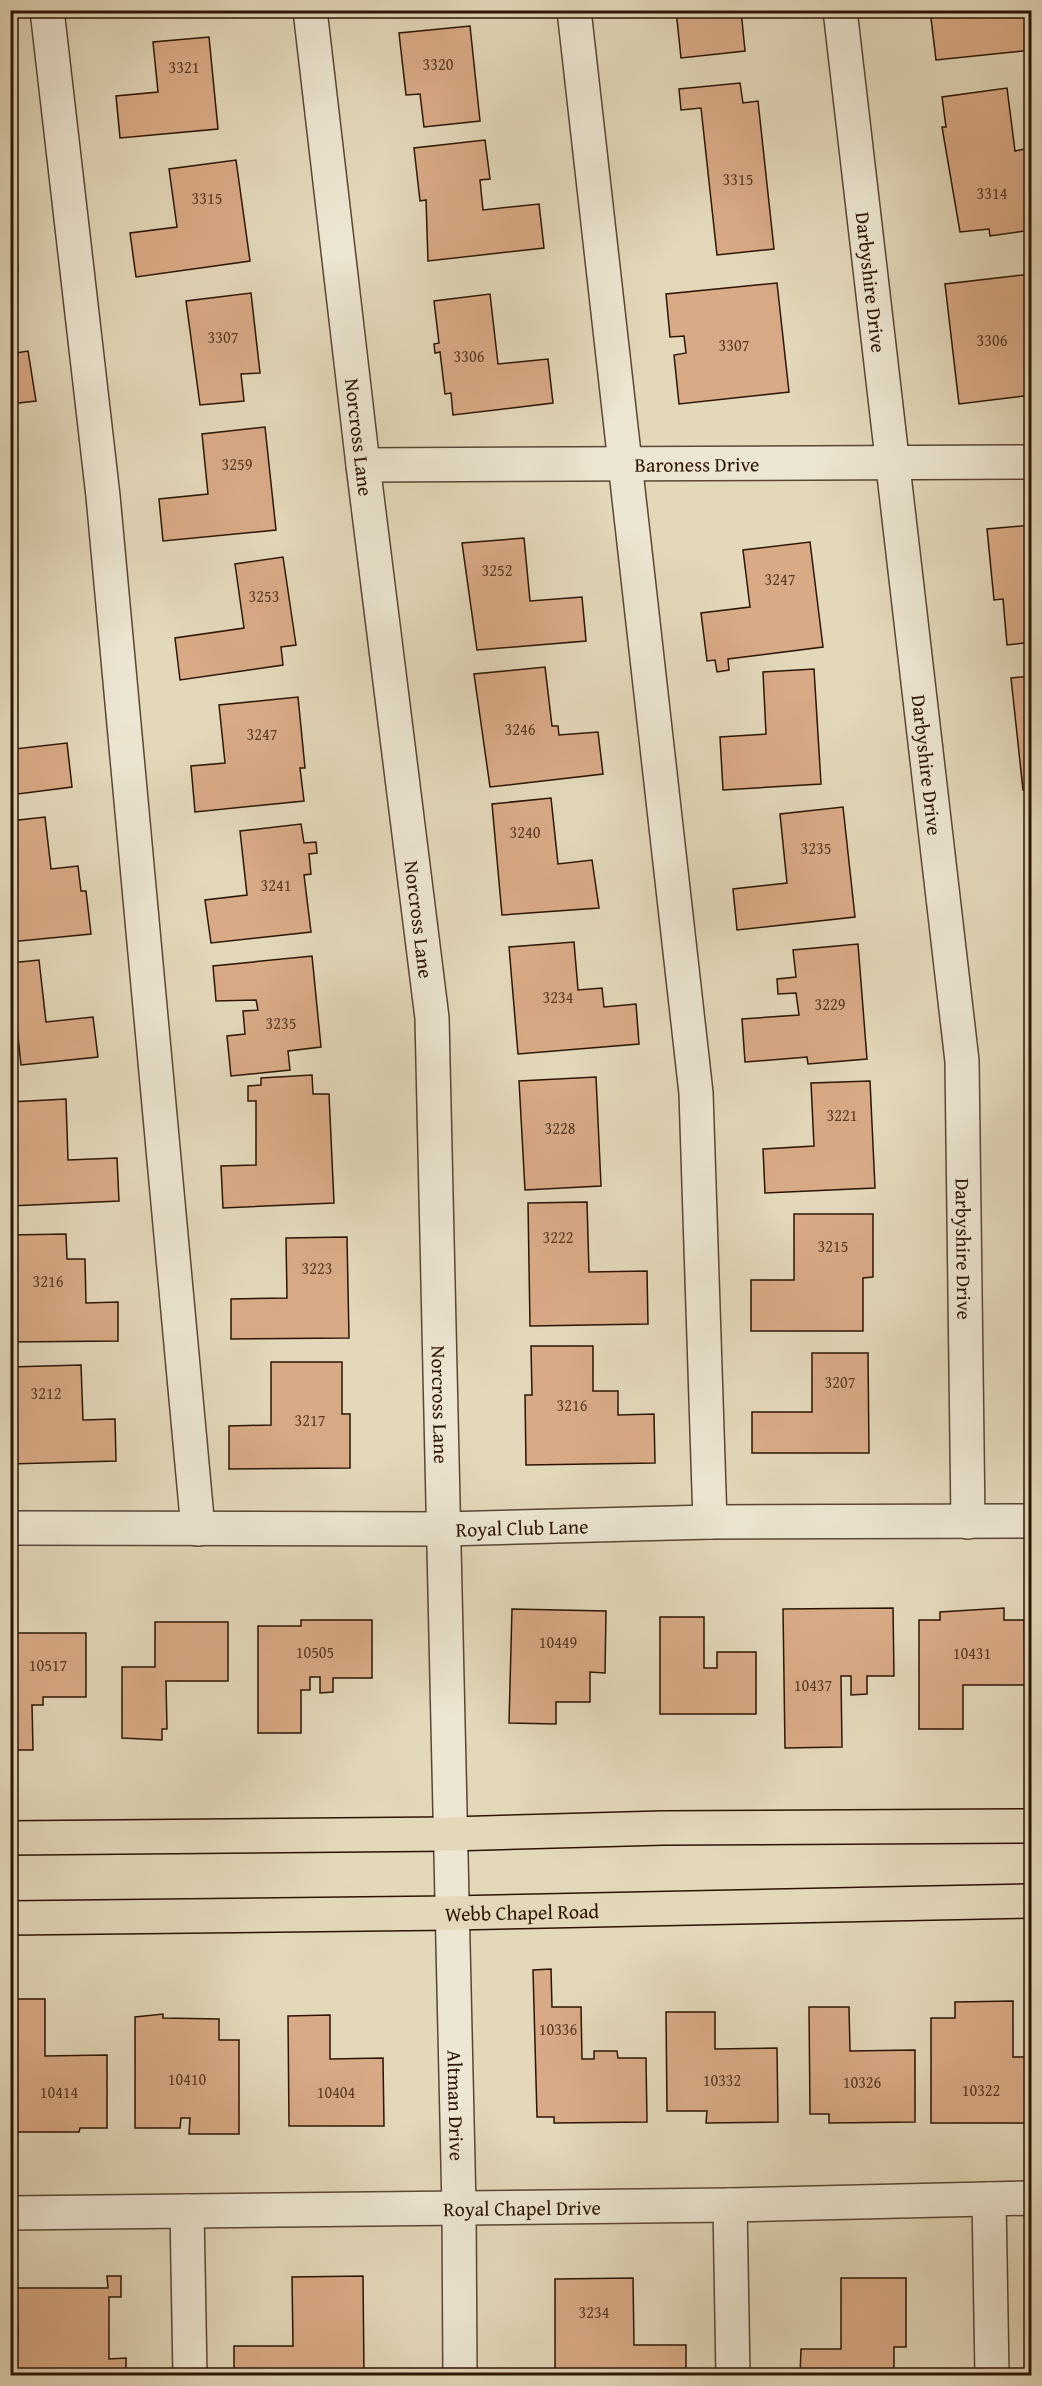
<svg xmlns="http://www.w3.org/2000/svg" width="1042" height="2386" font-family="'Gentium Book Plus',serif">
  <rect width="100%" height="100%" fill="#e3d8ba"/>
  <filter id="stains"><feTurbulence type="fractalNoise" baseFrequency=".00333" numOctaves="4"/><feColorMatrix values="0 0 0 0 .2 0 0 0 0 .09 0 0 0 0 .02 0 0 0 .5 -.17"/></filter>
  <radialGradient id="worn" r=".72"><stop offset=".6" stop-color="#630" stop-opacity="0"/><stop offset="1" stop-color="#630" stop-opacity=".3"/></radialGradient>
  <g fill="#d9aa86" stroke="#2c1504" stroke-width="1.5">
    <polygon points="99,10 147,10 100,17"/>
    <polygon points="676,10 741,10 745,51 681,58"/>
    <polygon points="930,10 1032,10 1032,50 936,60"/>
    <polygon points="470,26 480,121 424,127 420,94 406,95 399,33"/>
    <polygon points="209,37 218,129 120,138 116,96 158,92 153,42"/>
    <polygon points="740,83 743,103 758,101 774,249 717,255 701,108 681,110 679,89"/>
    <polygon points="1007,88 1015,151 1030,148 1032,230 990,236 989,229 960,232 942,127 946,127 942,97"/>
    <polygon points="485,140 490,179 480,180 483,210 539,204 544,248 428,261 426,200 420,201 414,148"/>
    <polygon points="236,160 250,261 136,277 130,233 177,227 169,169"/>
    <polygon points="14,220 18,271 10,271 10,221"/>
    <polygon points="1032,274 1032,395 959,404 945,284"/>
    <polygon points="777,283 789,392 679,404 674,355 686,353 684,336 670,337 666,294"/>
    <polygon points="251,293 260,373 241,374 244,401 200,405 186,301"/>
    <polygon points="490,294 498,364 548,359 553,403 453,415 451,393 445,394 440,352 435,353 434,344 439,343 434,301"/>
    <polygon points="28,351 36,401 10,404 10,354"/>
    <polygon points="265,427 276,530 163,541 159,499 208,494 202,434"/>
    <polygon points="1032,525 1032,642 1007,645 1003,599 994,600 987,529"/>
    <polygon points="524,538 530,601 582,597 586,641 477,650 462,543"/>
    <polygon points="810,542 823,647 728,659 729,670 717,672 715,660 707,661 701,613 750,607 743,550"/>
    <polygon points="283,557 296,645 281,647 283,665 180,680 175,638 244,628 235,564"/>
    <polygon points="545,667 552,726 558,726 559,735 598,732 603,774 490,787 474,674"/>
    <polygon points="814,669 821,784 723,790 720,737 766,734 763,672"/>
    <polygon points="1032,676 1032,789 1023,790 1011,678"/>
    <polygon points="298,697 305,768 300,768 304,801 195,812 191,766 225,763 219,705"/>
    <polygon points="10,713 15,749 67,743 72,787 10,795"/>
    <polygon points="551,798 558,864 592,860 599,908 502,915 492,804"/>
    <polygon points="843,807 855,917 737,930 733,889 787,883 780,814"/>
    <polygon points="45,817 51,869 78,866 81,891 86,891 91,934 10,942 10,821"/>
    <polygon points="301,824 304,843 316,842 317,853 309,854 311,874 304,875 311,932 211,943 205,900 247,895 240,831"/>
    <polygon points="574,942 578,990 602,988 604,1007 636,1004 639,1044 518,1054 509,947"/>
    <polygon points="858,944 867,1059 808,1064 807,1057 745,1062 742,1019 799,1015 796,993 778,994 777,979 796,977 793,950"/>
    <polygon points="312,956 321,1047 288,1051 290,1070 231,1076 227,1036 245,1034 243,1011 258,1010 256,1000 216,1001 213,966"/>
    <polygon points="39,960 46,1022 93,1017 98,1057 21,1065 10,963"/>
    <polygon points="312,1075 313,1094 329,1094 334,1203 223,1208 221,1166 256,1165 256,1101 248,1101 248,1086 261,1085 261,1078"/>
    <polygon points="596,1077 601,1186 525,1190 519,1081"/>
    <polygon points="870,1081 875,1188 765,1193 763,1149 814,1146 811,1083"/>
    <polygon points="66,1099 68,1160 117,1158 119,1201 10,1206 10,1102"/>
    <polygon points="587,1202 589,1272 647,1271 648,1324 530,1326 528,1203"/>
    <polygon points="794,1214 873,1214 873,1277 863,1278 863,1331 751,1331 751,1280 794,1280"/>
    <polygon points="66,1234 67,1259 85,1259 86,1303 118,1302 118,1341 10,1342 10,1235"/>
    <polygon points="347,1237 349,1338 231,1339 231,1299 287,1298 286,1238"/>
    <polygon points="531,1346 593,1346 593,1391 618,1391 618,1415 654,1414 655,1463 526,1465 525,1395 532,1395"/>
    <polygon points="812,1353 868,1353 869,1453 752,1453 752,1412 812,1412"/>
    <polygon points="271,1362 342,1362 342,1414 350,1414 350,1468 229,1469 229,1426 271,1425"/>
    <polygon points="81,1365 83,1420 115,1419 116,1461 10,1464 10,1367"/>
    <polygon points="893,1608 894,1676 867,1676 867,1694 851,1695 851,1676 841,1676 842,1747 785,1748 783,1609"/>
    <polygon points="1004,1608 1004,1620 1024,1620 1025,1685 963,1685 963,1729 919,1729 919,1620 940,1620 940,1612"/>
    <polygon points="512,1609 606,1611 605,1673 590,1672 590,1702 556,1702 556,1724 509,1723"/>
    <polygon points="660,1617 704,1617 704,1668 717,1668 717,1652 756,1652 756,1714 660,1714"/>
    <polygon points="301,1620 372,1620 372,1678 333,1678 333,1692 320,1693 320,1677 310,1677 310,1690 301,1690 301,1733 258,1733 258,1626 301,1626"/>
    <polygon points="155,1622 228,1622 228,1681 166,1681 167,1729 162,1729 162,1740 122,1738 122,1667 155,1667"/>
    <polygon points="10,1633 86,1633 86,1697 43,1697 43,1705 32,1705 33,1750 10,1750"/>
    <polygon points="551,1969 552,2007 581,2007 582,2059 594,2059 594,2051 617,2051 618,2058 646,2058 647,2122 554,2123 554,2117 537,2117 533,1970"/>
    <polygon points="10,1999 45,1999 45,2056 107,2055 107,2128 80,2128 79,2132 10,2132"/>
    <polygon points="1013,2001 1013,2057 1032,2057 1032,2123 931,2123 931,2018 955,2018 955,2002"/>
    <polygon points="809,2007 849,2007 850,2051 915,2050 915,2122 829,2123 829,2114 810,2114"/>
    <polygon points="666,2012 715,2012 715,2049 777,2048 778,2122 706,2123 707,2111 667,2111"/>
    <polygon points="163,2014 163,2018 219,2019 219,2040 239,2040 239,2134 189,2134 190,2118 181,2118 180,2128 135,2128 135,2017"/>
    <polygon points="330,2015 330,2059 383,2058 384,2126 289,2126 288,2016"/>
    <polygon points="107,2276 121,2276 121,2297 109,2297 109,2359 126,2358 126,2376 16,2376 18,2327 14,2327 14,2288 108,2288"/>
    <polygon points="363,2276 364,2376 234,2376 234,2346 293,2346 292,2277"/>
    <polygon points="633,2278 634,2345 686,2345 686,2376 555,2376 555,2279"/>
    <polygon points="841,2278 906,2278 906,2347 894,2347 894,2376 800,2376 801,2349 841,2349"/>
  </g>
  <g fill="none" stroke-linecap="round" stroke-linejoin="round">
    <g stroke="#5a4632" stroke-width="36">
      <g id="minor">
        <polyline points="47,10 103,496 198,1529"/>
        <path id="s1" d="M310,10L363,465L432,1018L459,2208L460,2376"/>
        <polyline points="574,10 696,1093 710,1522"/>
        <path id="s2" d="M840,10L962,1061L968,1522"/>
        <path id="s3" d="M363,465L1032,462"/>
        <path id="s4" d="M10,1528L444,1529L710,1522L1032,1521"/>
        <polyline points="989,2199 992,2376"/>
        <polyline points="730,2205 733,2376"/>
        <polyline points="187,2211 190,2376"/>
        <path id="s5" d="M10,2213L730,2205L1032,2198"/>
      </g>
    </g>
    <g stroke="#2c1504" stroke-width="36">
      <g id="major">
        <polyline points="10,1838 450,1834 663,1828 1032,1826"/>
        <path id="s6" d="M10,1918L452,1913L1032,1901"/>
      </g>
    </g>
    <use href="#minor" stroke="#ede6d2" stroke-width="33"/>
    <use href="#major" stroke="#e3d8ba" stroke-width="33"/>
  </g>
  <g text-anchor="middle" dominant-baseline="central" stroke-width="6" stroke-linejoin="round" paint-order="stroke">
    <g font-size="16" fill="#573a24">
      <text x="438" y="64">3320</text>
      <text x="184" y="67">3321</text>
      <text x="738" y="179">3315</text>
      <text x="992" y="193">3314</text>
      <text x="207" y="198">3315</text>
      <text x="223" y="337">3307</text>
      <text x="992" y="340">3306</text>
      <text x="734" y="345">3307</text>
      <text x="469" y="356">3306</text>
      <text x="237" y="464">3259</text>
      <text x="497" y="570">3252</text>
      <text x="780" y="579">3247</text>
      <text x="264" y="596">3253</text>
      <text x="520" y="729">3246</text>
      <text x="262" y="734">3247</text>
      <text x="525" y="832">3240</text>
      <text x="816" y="848">3235</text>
      <text x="276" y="885">3241</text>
      <text x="558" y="997">3234</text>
      <text x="830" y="1004">3229</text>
      <text x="281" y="1023">3235</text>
      <text x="842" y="1115">3221</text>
      <text x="560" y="1128">3228</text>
      <text x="558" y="1237">3222</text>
      <text x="833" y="1246">3215</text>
      <text x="317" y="1268">3223</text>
      <text x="48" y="1281">3216</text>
      <text x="840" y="1382">3207</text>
      <text x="46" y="1393">3212</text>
      <text x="572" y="1405">3216</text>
      <text x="310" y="1420">3217</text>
      <text x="558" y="1642">10449</text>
      <text x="315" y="1652">10505</text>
      <text x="972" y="1653">10431</text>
      <text x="48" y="1665">10517</text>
      <text x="813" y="1685">10437</text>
      <text x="558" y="2029">10336</text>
      <text x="187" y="2079">10410</text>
      <text x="722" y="2080">10332</text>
      <text x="862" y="2082">10326</text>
      <text x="981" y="2090">10322</text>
      <text x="59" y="2092">10414</text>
      <text x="336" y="2092">10404</text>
      <text x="594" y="2312">3234</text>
    </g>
    <g font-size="20" fill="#2c1504" stroke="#ede6d2">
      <text stroke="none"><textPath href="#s2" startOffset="274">Darbyshire Drive</textPath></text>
      <text stroke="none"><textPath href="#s1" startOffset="430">Norcross Lane</textPath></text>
      <text stroke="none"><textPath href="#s3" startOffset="334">Baroness Drive</textPath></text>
      <text stroke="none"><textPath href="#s2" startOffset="760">Darbyshire Drive</textPath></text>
      <text stroke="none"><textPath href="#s1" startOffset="916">Norcross Lane</textPath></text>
      <text stroke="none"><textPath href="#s2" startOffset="1246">Darbyshire Drive</textPath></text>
      <text stroke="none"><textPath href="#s1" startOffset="1402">Norcross Lane</textPath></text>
      <text stroke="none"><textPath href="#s4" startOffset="512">Royal Club Lane</textPath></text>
      <text stroke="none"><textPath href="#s6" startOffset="512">Webb Chapel Road</textPath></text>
      <text stroke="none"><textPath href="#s1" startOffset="2103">Altman Drive</textPath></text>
      <text stroke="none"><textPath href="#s5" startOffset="512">Royal Chapel Drive</textPath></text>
    </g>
  </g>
  <rect width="1042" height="2386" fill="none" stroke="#e3d8ba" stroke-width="36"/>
  <rect x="12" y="12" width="1018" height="2362" fill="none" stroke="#2c1504" stroke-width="3"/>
  <rect x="18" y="18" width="1006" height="2350" fill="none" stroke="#2c1504" stroke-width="1.5"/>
  <rect width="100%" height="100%" filter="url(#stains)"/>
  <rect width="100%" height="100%" fill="url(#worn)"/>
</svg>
